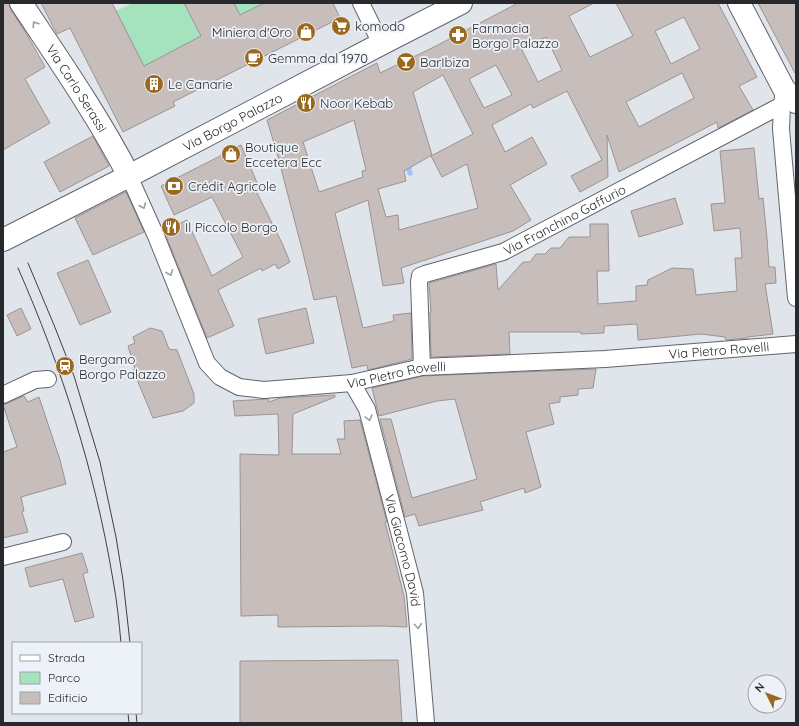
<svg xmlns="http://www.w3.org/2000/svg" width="799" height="726" font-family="Quicksand,sans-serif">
  <rect width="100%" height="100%" fill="#e0e5ec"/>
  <g fill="#a5e2be">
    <polygon points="133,3 184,3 201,36 144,66 116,11"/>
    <polygon points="234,3 264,3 240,15"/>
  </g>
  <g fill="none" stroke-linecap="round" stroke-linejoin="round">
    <polyline stroke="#a0c7fb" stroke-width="5.5" points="407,162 410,173"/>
  </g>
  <g fill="#c7bebc" stroke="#9b9391" fill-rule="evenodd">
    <polygon points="3,3 9,3 11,10 26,33 45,67 25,79 50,123 3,150"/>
    <polygon points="41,3 112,3 144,66 201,36 184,3 234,3 240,15 264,3 333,3 340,18 173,102 175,106 123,132 70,28 57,34"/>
    <path d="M518,3H594L569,16L590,57L633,36L616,3H718L757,77L739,86L753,110L718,128L717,122L669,147L619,172L607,135L608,177L580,192L571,176L602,160L567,91L533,108L531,104L492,125L505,152L532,137L547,164L510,185L531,220L513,231L401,268L404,283L383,286L368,200L335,213L363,328L394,321L393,315L411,313L412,359L368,370L367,365L352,368L336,296L314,300L303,253L277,153L267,120L377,63L380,73L434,47ZM684,17L700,49L671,64L655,31ZM546,37L562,70L538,82L522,50ZM496,65L512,95L484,108L469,79ZM682,73L694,98L639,127L626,102ZM443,75L473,134L431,156L442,177L467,164L478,208L399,230L398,215L386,217L378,189L406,181L404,171L432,155L413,92ZM354,120L366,170L362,171L363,177L319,192L303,142Z"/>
    <polygon points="758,3 796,3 796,75"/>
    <polygon points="93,136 109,166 60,192 44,162"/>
    <polygon points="241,145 258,185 254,187 282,243 290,262 278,269 275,264 262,271 261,268 218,290 234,326 207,338 164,231 187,220 212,276 243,257 212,197 174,215 161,186 226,153 225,152"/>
    <polygon points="754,148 759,199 763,198 767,238 769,267 775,267 776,283 765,284 773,334 748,337 748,338 726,340 725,337 701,334 638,340 637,324 604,326 604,333 581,334 581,332 509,332 510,354 431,357 430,312 431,312 429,283 496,264 498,290 523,262 530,262 536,254 545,254 551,248 560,248 569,237 590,237 590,224 608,224 609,271 597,271 598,304 636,301 636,286 647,285 648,280 672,268 693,269 696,295 737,291 735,258 742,258 740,228 714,231 711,204 725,203 720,151"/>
    <polygon points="126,192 144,232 93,255 75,218"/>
    <polygon points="675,198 683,224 639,237 631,211"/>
    <polygon points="88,260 111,312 80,325 57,273"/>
    <polygon points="21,308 31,329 17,336 7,315"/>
    <polygon points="306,308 314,343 266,354 258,319"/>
    <polygon points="150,328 162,331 169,349 177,350 194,394 194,403 183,411 153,418 133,370 135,369 128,346 135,343 133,337"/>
    <polygon points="596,369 593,388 578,389 578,395 560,397 560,402 549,404 554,424 526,432 541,487 525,493 524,488 480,502 483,510 419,526 415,514 405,517 380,419 391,419 412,498 477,479 455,399 437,401 379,416 372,388 423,376"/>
    <polygon points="335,395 335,397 293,414 292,454 341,454 337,439 345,439 344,421 360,420 387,522 385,522 404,596 407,627 384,626 278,627 278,615 241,616 240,454 279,455 278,414 235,416 233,401 268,399 269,402 280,398"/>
    <polygon points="24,396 28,402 39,397 60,460 66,484 21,497 24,511 22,512 28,532 3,538 3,452 17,447 3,405"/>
    <polygon points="82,553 88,572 83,574 94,617 75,622 63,579 30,587 25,568"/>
    <polygon points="398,660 402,723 240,723 240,661"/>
  </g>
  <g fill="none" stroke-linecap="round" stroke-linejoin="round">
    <g stroke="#61656b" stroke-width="18">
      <g id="street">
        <polyline points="361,3 381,44"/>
        <polyline points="783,97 782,105 781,129 796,298"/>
        <path id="s1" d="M129,176L156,236L207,363L220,377L239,387L264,390L352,383L422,367L605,359L796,344"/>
        <path id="s2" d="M422,367L419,282L420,276L425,274L503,252L782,105"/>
        <path id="s3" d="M352,383L367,409L415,593L426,723"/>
        <polyline points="3,395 35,380 48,379"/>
        <polyline points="3,557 63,542"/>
      </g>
    </g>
    <g stroke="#61656b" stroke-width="24">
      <g id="secondary">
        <path id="s4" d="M21,3C59,60 98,116 129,176"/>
        <polyline points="739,3 784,89 796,102"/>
        <path id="s5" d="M3,240L129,176L381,44L461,3"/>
      </g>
    </g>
    <use href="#street" stroke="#fff" stroke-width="16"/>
    <use href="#secondary" stroke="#fff" stroke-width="22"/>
    <g stroke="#3e3f43" stroke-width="1">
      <polyline points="28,263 54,325 74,376 100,462 116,537 123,580 130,643"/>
      <path d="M18,268C62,368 95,472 113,580C117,601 119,622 121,643"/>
      <polyline points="128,713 129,723"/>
      <polyline points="136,713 137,723"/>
    </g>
  </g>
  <defs><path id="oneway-chevron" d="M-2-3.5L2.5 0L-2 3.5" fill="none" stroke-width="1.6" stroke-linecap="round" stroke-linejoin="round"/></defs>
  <g stroke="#9e9fa0">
    <use href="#oneway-chevron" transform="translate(35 24) rotate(-124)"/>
    <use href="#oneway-chevron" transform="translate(143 206) rotate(67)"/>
    <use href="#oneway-chevron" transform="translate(170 273) rotate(68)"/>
    <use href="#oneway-chevron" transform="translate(369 418) rotate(75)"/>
    <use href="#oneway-chevron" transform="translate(418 626) rotate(85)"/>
  </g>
  <defs>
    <g id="supermarket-disc" transform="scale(1)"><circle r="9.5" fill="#9b691d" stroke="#edf2f9"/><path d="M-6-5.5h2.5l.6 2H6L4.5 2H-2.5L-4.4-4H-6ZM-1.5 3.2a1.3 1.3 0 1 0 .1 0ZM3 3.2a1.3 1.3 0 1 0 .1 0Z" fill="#fff"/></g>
    <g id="shop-disc" transform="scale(1)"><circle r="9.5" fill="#9b691d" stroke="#edf2f9"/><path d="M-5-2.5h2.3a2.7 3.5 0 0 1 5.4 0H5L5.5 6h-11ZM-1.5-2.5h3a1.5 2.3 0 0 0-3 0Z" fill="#fff"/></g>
    <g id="pharmacy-disc" transform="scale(1)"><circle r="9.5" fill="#9b691d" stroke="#edf2f9"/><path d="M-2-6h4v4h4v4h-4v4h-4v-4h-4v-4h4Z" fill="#fff"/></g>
    <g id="cafe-disc" transform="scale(1)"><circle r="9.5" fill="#9b691d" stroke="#edf2f9"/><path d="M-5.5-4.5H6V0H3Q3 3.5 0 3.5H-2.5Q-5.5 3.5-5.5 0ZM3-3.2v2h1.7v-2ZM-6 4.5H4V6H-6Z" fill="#fff"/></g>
    <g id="bar-disc" transform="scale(1)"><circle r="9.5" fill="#9b691d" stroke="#edf2f9"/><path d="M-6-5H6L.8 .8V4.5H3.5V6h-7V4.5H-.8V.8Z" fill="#fff"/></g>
    <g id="building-disc" transform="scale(1)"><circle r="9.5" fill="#9b691d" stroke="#edf2f9"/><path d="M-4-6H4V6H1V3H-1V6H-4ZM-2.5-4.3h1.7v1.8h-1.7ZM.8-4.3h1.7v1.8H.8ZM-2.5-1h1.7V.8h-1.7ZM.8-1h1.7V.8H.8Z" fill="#fff"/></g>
    <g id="restaurant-disc" transform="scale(1)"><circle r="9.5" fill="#9b691d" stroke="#edf2f9"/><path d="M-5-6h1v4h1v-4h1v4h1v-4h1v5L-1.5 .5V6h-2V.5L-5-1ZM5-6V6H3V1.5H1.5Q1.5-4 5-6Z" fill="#fff"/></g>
    <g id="bank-disc" transform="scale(1)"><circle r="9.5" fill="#9b691d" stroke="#edf2f9"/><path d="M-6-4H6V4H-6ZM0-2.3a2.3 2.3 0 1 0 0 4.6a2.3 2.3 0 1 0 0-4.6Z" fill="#fff"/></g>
    <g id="station-disc" transform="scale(1)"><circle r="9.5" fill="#9b691d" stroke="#edf2f9"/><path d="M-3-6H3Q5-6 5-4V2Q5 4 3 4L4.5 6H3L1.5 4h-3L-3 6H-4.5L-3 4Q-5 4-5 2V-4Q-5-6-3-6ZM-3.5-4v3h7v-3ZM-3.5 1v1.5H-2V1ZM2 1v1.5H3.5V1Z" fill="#fff"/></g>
  </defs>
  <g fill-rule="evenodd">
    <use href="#supermarket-disc" x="341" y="26"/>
    <use href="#shop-disc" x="306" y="32"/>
    <use href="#pharmacy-disc" x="458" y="35"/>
    <use href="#cafe-disc" x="254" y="58"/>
    <use href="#bar-disc" x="406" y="62"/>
    <use href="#building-disc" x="154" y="84"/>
    <use href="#restaurant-disc" x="306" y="103"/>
    <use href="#shop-disc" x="231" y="154"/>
    <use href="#bank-disc" x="174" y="186"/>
    <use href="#restaurant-disc" x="171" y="227"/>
    <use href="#station-disc" x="65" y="366"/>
  </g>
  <g text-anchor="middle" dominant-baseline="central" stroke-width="3.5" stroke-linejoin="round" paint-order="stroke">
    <g font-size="13" fill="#28292c" stroke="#edf2f9" text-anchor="start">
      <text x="355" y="26">komodo</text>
      <text x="472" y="28">Farmacia<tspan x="472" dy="15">Borgo Palazzo</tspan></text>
      <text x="292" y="32" text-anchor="end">Miniera d'Oro</text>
      <text x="268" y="58">Gemma dal 1970</text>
      <text x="420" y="62">BarIbiza</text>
      <text x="168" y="84">Le Canarie</text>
      <text x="320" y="103">Noor Kebab</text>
      <text x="245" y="147">Boutique<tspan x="245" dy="15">Eccetera Ecc</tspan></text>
      <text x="188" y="186">Crédit Agricole</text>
      <text x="185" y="227">Il Piccolo Borgo</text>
      <text x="79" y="359">Bergamo<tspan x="79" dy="15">Borgo Palazzo</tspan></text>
    </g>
    <g font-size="13" fill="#28292c" stroke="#edf2f9">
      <text stroke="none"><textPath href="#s4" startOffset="102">Via Carlo Serassi</textPath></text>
      <text stroke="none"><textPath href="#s5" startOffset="258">Via Borgo Palazzo</textPath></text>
      <text stroke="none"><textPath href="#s2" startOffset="247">Via Franchino Gaffurio</textPath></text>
      <text stroke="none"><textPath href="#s1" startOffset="726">Via Pietro Rovelli</textPath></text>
      <text stroke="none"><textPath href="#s1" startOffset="402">Via Pietro Rovelli</textPath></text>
      <text stroke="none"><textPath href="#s3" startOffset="176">Via Giacomo David</textPath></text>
    </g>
  </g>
  <rect width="799" height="726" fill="none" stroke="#28292c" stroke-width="8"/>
  <rect x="12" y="642" width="130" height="72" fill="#edf2f9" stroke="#9ea2a7"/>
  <rect x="20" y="655" width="20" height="6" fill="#ffffff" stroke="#9ea2a7"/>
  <text x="48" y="662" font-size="12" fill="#28292c">Strada</text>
  <rect x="20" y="672" width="20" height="12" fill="#a5e2be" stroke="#9ea2a7"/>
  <text x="48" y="682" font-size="12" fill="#28292c">Parco</text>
  <rect x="20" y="692" width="20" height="12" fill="#c7bebc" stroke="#9ea2a7"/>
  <text x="48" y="702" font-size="12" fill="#28292c">Edificio</text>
  <g transform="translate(767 694) rotate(312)"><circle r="19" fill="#edf2f9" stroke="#9ea2a7"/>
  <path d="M0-3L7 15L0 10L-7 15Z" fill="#9b691d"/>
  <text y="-6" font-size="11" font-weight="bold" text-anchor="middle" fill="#28292c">N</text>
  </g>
</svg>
